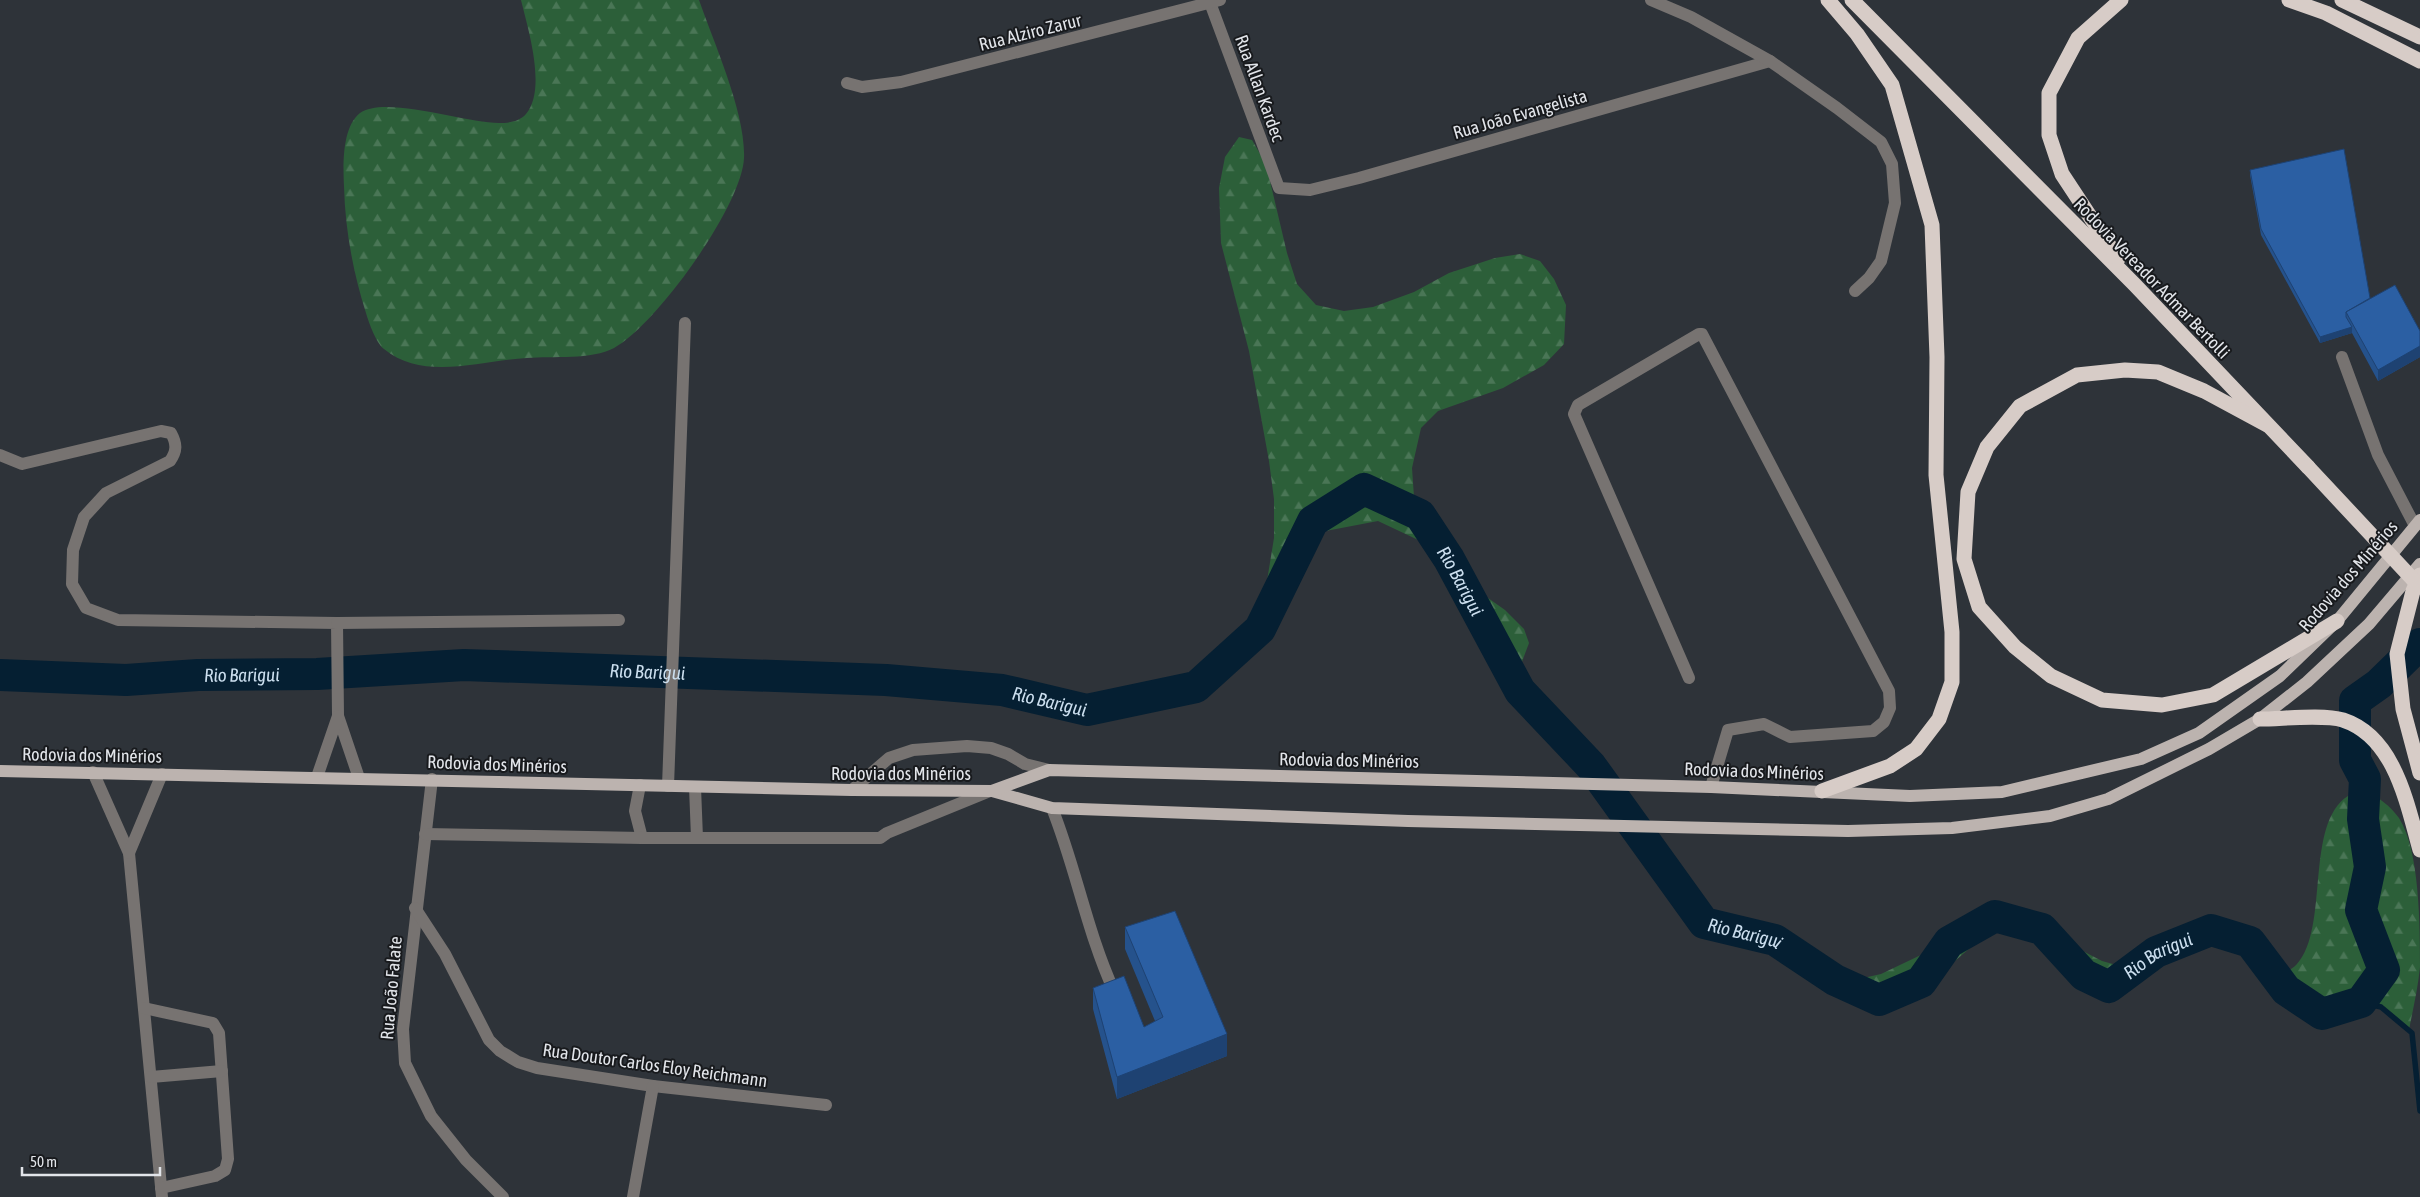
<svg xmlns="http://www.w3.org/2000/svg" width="2420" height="1197" font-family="'Asap Condensed',sans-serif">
  <defs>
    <pattern id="forest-firs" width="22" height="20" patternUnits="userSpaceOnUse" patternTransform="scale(1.25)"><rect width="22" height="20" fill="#2c5f39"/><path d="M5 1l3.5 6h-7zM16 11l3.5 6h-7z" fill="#4a7656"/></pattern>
  </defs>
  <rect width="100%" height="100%" fill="#2e3339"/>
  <g fill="url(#forest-firs)">
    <path d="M521,0H699C714,43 746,114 744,158C742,206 656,325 614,348C592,360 552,356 527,358C482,360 424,382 384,349C376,343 369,323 366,313C353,272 345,229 344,186C343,165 342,127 360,113C385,95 465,123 499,123C508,123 519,122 526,114C547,89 528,29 521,0Z"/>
    <polygon points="1239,137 1252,140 1266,164 1287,253 1297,284 1316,305 1344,311 1373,307 1414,292 1449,273 1495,258 1520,254 1540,261 1554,279 1566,305 1564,344 1544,365 1503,388 1438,411 1421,428 1412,468 1414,497 1425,533 1436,552 1461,579 1505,610 1524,629 1529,643 1520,667 1502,682 1431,546 1378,521 1315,533 1260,642 1251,648 1253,630 1266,587 1274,538 1274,499 1269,461 1249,351 1221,243 1219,188 1225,157"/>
    <path d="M2366,792C2379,797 2390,806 2399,818C2420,851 2420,927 2420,967C2418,988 2413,1009 2409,1030L2368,997L2318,1011L2282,987L2275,977C2282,974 2292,970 2297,964C2330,928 2304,824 2348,796C2352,794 2361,793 2366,792Z"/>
    <polygon points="2002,902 2033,913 2075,947 2102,961 2131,969 2105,984 2038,932 1999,923 1920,991 1881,1001 1841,983 1881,974 1923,954 1971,912"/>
  </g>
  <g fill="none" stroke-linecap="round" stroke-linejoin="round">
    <polyline stroke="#051f32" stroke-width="5.5" points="2361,1002 2381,1007 2412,1033 2420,1111"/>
    <path stroke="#051f32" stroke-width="32" id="s1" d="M0,675L126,680L198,675L317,674L464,665L886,680L1002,690L1087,710L1196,687L1260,629L1313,521L1364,489L1420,515L1449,559L1520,691L1591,766L1704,923L1775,940L1835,980L1879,1000L1921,982L1949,942L1995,916L2042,929L2084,975L2109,987L2156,952L2211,930L2250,942L2286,990L2322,1014L2361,1002L2384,970L2361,910L2370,867L2363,819L2365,779L2355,760V701L2379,684L2420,644"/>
    <g stroke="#777371" stroke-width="12">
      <polyline points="1209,0 1279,188 1310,190 1359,178 1770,61"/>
      <polyline points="1651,0 1691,17 1770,61 1837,108 1881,142 1892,164 1895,203 1881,261 1869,278 1855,291"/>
      <polyline points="847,83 862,87 901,82 1220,0"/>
      <polyline points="2342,357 2378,455 2415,526"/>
      <path d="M0,455L22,464L161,431L171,433C177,444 177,451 170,461L106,493L84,517L73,550L72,584L86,608L118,620L337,623L338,716L359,778"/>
      <polyline points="337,623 619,620"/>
      <polyline points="1689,678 1574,414 1578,405 1699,334 1702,334 1889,691 1890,708 1884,722 1873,731 1790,737 1764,724 1728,730 1711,787"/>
      <polyline points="93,772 129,853 162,1197"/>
      <polyline points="317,777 338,716"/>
      <polyline points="432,779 403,1029 405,1063 431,1116 466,1160 503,1197"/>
      <polyline points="640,785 635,811 642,838"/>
      <polyline points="668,786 685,323"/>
      <polyline points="695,787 697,838"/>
      <polyline points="852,790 889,758 913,750 967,746 991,748 1008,754 1025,764 1049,770"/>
      <path d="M1052,808C1076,868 1087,932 1114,991"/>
      <polyline points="425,834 642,838 880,838 887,833 990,791"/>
      <polyline points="129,853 162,774"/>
      <polyline points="415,908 445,954 489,1040 500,1051 518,1062 537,1068 653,1086 826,1105"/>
      <polyline points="144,1008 213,1023 219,1033 228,1159 225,1170 215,1176 161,1188"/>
      <polyline points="151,1077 222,1071"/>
      <polyline points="633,1197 653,1086"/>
    </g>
    <g stroke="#bcb3af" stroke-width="12">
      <polyline points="0,771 852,790 992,791 1052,808 1408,821 1848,831 1952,828 2050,816 2108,799 2209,749 2260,719 2307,682 2369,624 2420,564"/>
      <polyline points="992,791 1049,770 1711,787 1910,796 2002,792 2141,759 2199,733 2280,676 2337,621 2420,520"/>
    </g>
    <g stroke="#d7ccc7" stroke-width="15">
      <polyline points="1852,0 2135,285 2308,467"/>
      <polyline points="2289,0 2326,13 2420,61"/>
      <polyline points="2342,0 2420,37"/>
      <polyline points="2118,259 2062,174 2049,135 2049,93 2078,38 2121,0"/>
      <polyline points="2267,425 2204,391 2158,372 2125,370 2077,375 2020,406 1987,447 1968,492 1964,559 1979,607 2015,647 2051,676 2102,700 2162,705 2213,695 2337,621"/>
      <polyline points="2420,575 2413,591 2397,654 2403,709 2420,773"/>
      <path d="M2260,719C2282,719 2323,714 2343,720C2395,737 2407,804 2420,850"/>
      <polyline points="1822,791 1890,766 1916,749 1939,719 1952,682 1952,632 1936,475 1937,357 1932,225 1892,85 1857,34 1828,0"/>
    </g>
    <polyline stroke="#d7ccc7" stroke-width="15" points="2308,467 2420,587"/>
  </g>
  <g fill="#25528c">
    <polygon points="2250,170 2370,298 2420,331 2420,357 2378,381 2352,333 2320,343 2261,235 2250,175"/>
    <polygon points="1125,927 1227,1056 1117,1099 1093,1009 1093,988 1144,1027 1155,1021 1125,949"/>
  </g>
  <g fill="#1e4272">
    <polygon points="2352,327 2352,333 2320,343 2320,337"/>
    <polygon points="2420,346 2420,357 2378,381 2378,370"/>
    <polygon points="1227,1034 1227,1056 1117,1099 1117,1077"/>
  </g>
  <g fill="#2b5fa3" stroke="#1e4272">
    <polygon points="2344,149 2370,298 2346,312 2346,317 2352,327 2320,337 2261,229 2250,170"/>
    <polygon points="2395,285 2420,331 2420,346 2378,370 2346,312"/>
    <polygon points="1175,911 1227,1034 1117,1077 1093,988 1124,976 1144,1027 1163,1017 1125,927"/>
  </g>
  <g text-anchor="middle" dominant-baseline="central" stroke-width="4" stroke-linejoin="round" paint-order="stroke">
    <g font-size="18" fill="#e2e5ea" stroke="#181a1d">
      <text transform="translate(1030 32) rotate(-14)">Rua Alziro Zarur</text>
      <text transform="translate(1260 88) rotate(70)">Rua Allan Kardec</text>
      <text transform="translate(1520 114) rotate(-16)">Rua João Evangelista</text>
      <text transform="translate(2152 278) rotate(46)">Rodovia Vereador Admar Bertolli</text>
      <text transform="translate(2348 576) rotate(-49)">Rodovia dos Minérios</text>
      <text transform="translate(92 755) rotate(1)">Rodovia dos Minérios</text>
      <text transform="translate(1349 760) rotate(1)">Rodovia dos Minérios</text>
      <text transform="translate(497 764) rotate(2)">Rodovia dos Minérios</text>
      <text transform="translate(1754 771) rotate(2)">Rodovia dos Minérios</text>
      <text x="901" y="773">Rodovia dos Minérios</text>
      <text transform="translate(391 988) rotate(-85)">Rua João Falate</text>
      <text transform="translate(655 1065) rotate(8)">Rua Doutor Carlos Eloy Reichmann</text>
    </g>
    <g font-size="19" font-style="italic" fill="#cbdeee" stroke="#181a1d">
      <text stroke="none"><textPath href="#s1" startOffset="1608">Rio Barigui</textPath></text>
      <text stroke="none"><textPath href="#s1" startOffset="648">Rio Barigui</textPath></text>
      <text stroke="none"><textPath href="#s1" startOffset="242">Rio Barigui</textPath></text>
      <text stroke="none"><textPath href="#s1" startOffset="1052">Rio Barigui</textPath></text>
      <text stroke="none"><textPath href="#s1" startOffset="2072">Rio Barigui</textPath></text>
      <text stroke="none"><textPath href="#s1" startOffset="2568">Rio Barigui</textPath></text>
    </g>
  </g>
  <path d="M22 1167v8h138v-8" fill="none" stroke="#e2e5ea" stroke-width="2.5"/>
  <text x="30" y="1167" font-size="15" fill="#e2e5ea" stroke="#181a1d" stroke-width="4" paint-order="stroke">50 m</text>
</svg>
